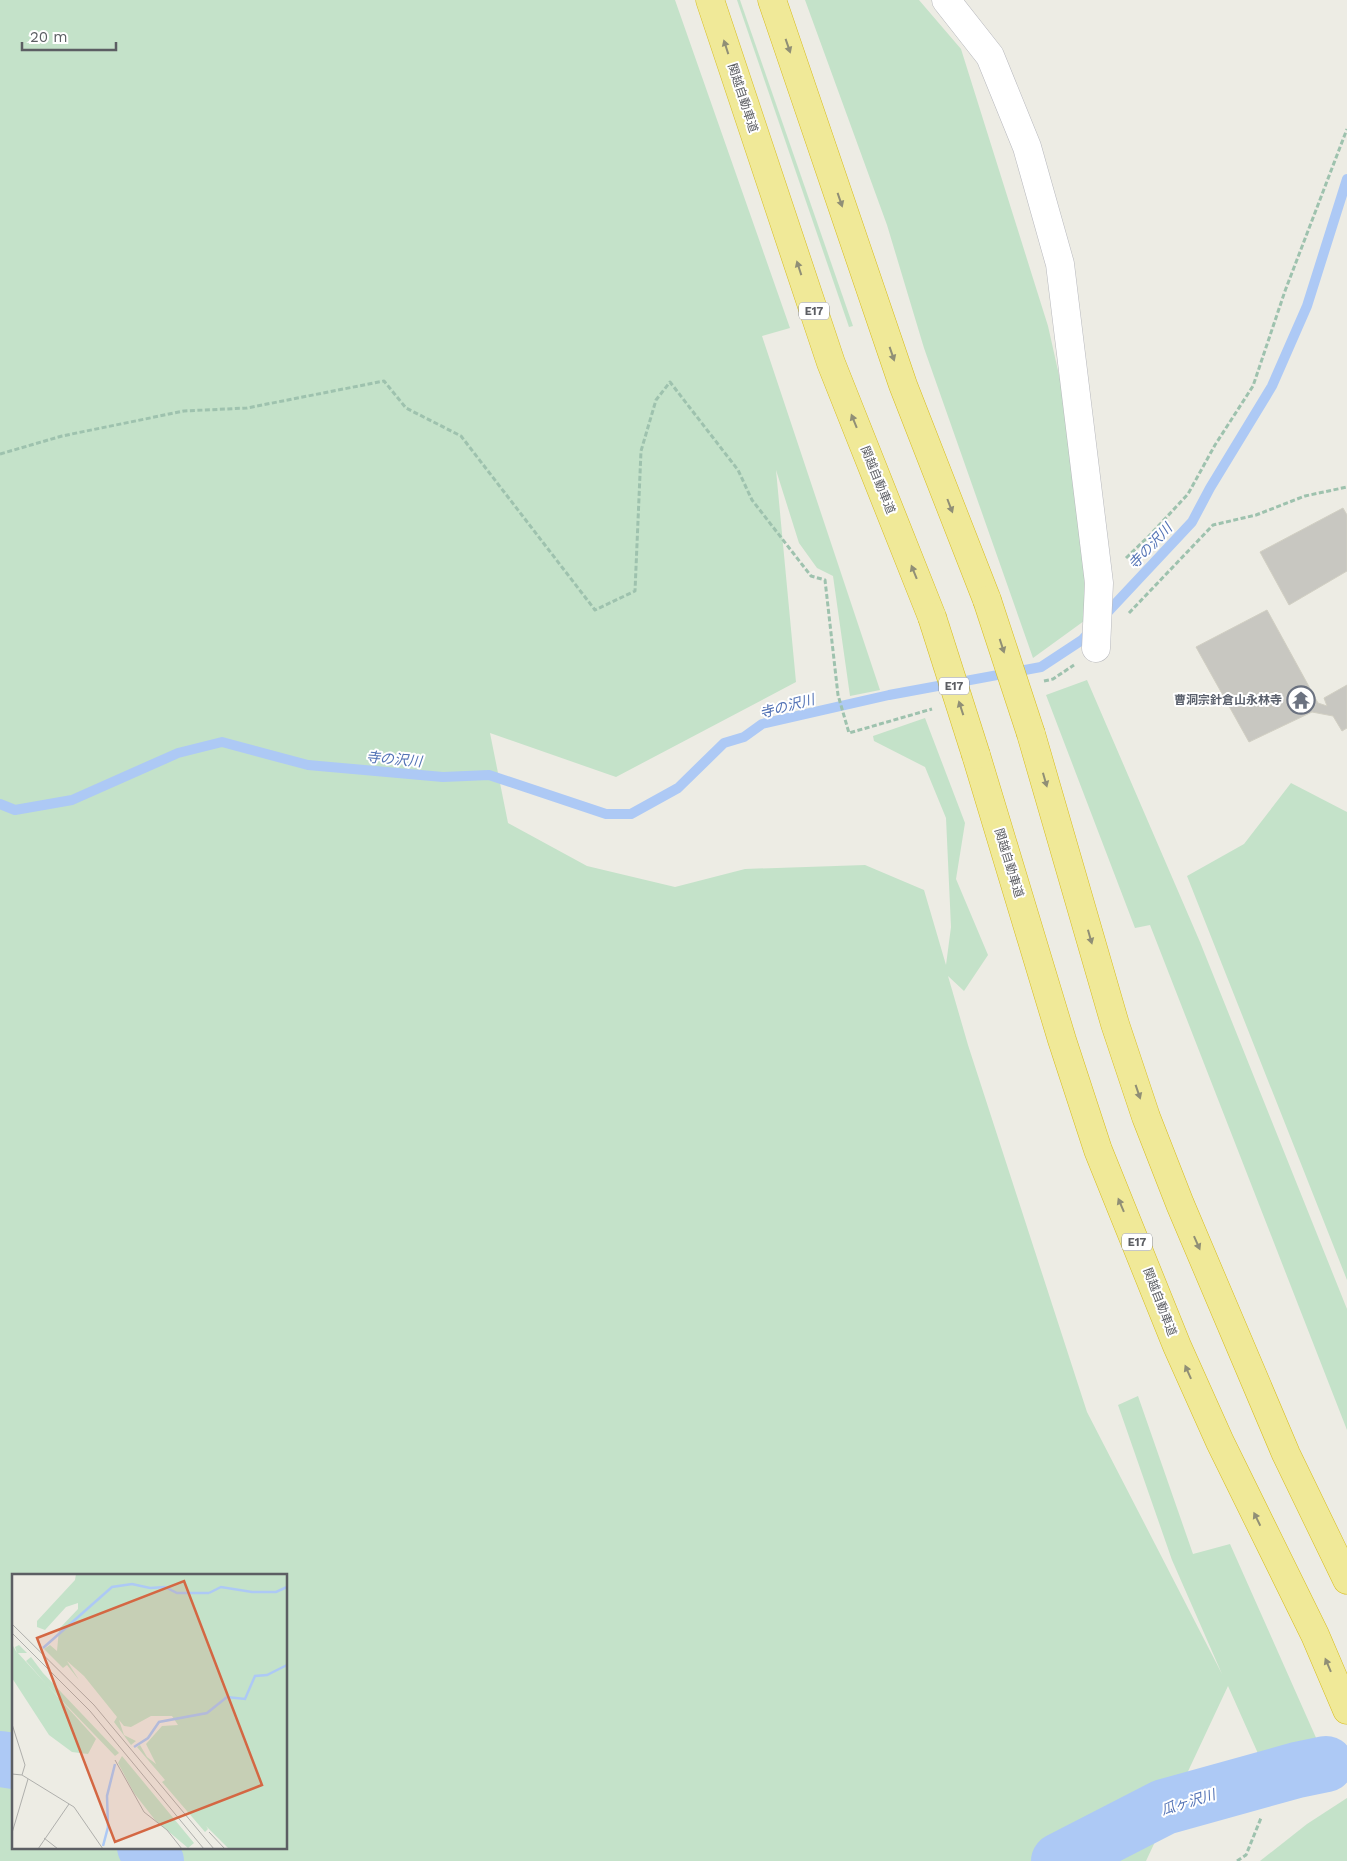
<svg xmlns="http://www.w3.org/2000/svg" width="1347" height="1861" font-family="'Work Sans','Noto Sans JP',sans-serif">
  <rect width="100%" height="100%" fill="#edece4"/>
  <g fill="#c4e2c9" fill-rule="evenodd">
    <path d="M0,0H675L790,328L762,336L880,690L850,696L833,576L817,568L799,543L776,470L796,682L616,777L490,733L508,823L587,866L675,887L745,869L865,865L924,890L946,965L951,927L946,818L925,767L874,741L873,736L925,718L965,823L956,879L988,955L964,991L948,976L968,1045L1087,1412L1222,1674L1172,1560L1118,1405L1138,1396L1193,1554L1230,1544L1321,1749L1264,1767L1228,1686L1146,1861H0ZM14,1575H286V1847H14Z"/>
    <polygon points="737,0 740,0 853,326 849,327"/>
    <polygon points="805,0 919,0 961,49 1048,326 1080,469 1085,529 1084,621 1033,658 924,348 887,225"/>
    <polygon points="1087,680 1200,942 1347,1309 1347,1430 1150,925 1135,928 1046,695"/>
    <polygon points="1291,783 1347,812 1347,1280 1187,876 1244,844"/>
    <polygon points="1347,1798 1347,1861 1260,1861 1307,1824"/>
  </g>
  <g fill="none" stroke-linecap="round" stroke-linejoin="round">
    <g stroke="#adc9f5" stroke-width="10">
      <polyline points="1103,617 1192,522 1210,488 1272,386 1307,306 1347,179"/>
      <polyline points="0,804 15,810 72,800 178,753 222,742 308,765 443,777 489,775 606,814 631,814 678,788 724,743 744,737 762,724 889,695 1041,667 1082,640 1092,629"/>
    </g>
    <g stroke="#adc9f5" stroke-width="56">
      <polyline points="0,1759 14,1761"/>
      <polyline points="145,1847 156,1861"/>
      <polyline points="1059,1861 1164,1807 1297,1770 1326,1764"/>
    </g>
  </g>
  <g fill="#c8c7c1" stroke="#d1cfc3">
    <polygon points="1343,508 1347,515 1347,571 1289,605 1260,552"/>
    <polygon points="1267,610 1318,703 1327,706 1324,698 1347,685 1347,728 1342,731 1333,716 1312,712 1249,742 1196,647"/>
  </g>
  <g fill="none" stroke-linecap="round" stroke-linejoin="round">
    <g stroke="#b7b8bd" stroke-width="29">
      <polyline id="street" points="946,0 990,56 1027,147 1060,264 1099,583 1096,648"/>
    </g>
    <g stroke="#d7bc1b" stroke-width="29">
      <g id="highway">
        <polyline points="710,0 831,363 932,617"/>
        <polyline points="772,0 903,385 987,600"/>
        <polyline points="1031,734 1115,1024 1146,1117 1180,1204 1286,1454 1347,1580"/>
        <polyline points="976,755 1062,1040 1098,1150 1177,1346 1220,1442 1315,1635 1347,1710"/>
      </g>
    </g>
    <g stroke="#9ec2ae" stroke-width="3" stroke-dasharray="5 2.5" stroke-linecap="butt">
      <polyline points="0,454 62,436 184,411 247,408 384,381 406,408 461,436 595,610 635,591 641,451 656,400 670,382 738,470 752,500 811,576 825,580 838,695 849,733 932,709"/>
      <polyline points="1126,558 1149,536 1188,494 1215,445 1253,386 1285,291 1347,129"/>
      <polyline points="1129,613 1213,525 1256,515 1305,496 1347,487"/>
      <polyline points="1044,681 1053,679 1074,665"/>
      <polyline points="1237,1861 1246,1855 1261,1818"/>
    </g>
    <use href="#street" stroke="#fff" stroke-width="28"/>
    <use href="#highway" stroke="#f0e998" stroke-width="28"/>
    <g stroke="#d7bc1b" stroke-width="29" stroke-linecap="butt">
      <g id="highway-bridge">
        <polyline points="987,600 1031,734"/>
        <polyline points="932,617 976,755"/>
      </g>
    </g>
    <use href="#highway-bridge" stroke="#f0e998" stroke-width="28"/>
  </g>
  <defs><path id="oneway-solid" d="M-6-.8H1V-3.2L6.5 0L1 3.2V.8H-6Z" transform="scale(1.25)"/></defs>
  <g fill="#908f76">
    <use href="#oneway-solid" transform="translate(788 46) rotate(71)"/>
    <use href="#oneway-solid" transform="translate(726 47) rotate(-108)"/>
    <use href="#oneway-solid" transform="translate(840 200) rotate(71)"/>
    <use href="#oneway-solid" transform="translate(799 268) rotate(-108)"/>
    <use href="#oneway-solid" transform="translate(892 354) rotate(71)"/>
    <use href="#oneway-solid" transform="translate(854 421) rotate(-112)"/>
    <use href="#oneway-solid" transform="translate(950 506) rotate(69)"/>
    <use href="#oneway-solid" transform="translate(914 572) rotate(-112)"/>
    <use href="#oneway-solid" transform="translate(1002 646) rotate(72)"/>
    <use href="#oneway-solid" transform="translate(961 708) rotate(-108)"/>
    <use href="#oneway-solid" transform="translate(1045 780) rotate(74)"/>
    <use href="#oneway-solid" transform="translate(1090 937) rotate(74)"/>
    <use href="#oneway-solid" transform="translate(1138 1092) rotate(71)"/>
    <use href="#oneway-solid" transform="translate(1121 1205) rotate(-113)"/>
    <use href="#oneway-solid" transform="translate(1197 1243) rotate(66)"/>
    <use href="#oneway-solid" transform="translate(1188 1372) rotate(-114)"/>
    <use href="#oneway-solid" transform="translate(1257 1519) rotate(-116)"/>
    <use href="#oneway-solid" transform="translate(1328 1665) rotate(-113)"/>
  </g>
  <defs>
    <g id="temple-ring" transform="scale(1.4375)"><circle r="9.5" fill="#fff" stroke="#6b7280" stroke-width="1.5"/><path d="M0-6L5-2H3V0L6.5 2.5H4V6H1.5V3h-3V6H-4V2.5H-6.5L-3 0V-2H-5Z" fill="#6b7280"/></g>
  </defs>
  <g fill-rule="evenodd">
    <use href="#temple-ring" x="1301" y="700"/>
  </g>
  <g text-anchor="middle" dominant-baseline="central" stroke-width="4" stroke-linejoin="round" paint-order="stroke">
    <g fill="#fff" stroke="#8d8e92" stroke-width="1">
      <rect x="799" y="302.5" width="30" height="17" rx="4"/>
      <rect x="939" y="677.5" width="30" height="17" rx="4"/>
      <rect x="1122" y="1233.5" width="30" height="17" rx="4"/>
    </g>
    <g font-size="11" font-weight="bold" fill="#5c5e63">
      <text x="814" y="311">E17</text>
      <text x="954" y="686">E17</text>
      <text x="1137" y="1242">E17</text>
    </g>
    <g font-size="12" fill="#5c5e63" stroke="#fff">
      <text transform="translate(743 98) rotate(72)">関越自動車道</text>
      <text transform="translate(878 480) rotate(68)">関越自動車道</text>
      <text transform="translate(1009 863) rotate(73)">関越自動車道</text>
      <text transform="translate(1160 1302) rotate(69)">関越自動車道</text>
    </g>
    <g font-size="12" font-weight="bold" fill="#5b616d" stroke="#fff" text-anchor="end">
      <text x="1282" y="700">曹洞宗針倉山永林寺</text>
    </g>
    <g font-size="14" font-style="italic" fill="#5272b5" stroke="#fff">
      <text transform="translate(1150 546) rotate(-47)">寺の沢川</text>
      <text transform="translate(787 706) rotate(-15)">寺の沢川</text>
      <text transform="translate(394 759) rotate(5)">寺の沢川</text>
      <text transform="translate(1188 1802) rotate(-17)">瓜ヶ沢川</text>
    </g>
  </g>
  <g transform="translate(12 1574)">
    <rect width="275" height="275" fill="#edece4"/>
    <path d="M64,0H275V275H217L194,252L196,255L193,258L150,208L153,206L125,173L128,171L135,183L144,190L134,170L150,152L166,151L160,142H139L119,153L112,152L107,146L112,161L124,167L119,171L102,148L105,143L72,102L55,87L67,106L55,91L51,94L32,75L38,71L45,77L47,55L66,35V29L54,33L33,56L25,53V47L63,6ZM0,70L5,79L3,73L7,71L15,79H6L84,165L76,180L60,178L37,161L0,104ZM19,83L31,99L107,179L103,182L35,111L14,87ZM110,182L182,269L176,274L143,246L122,219L106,189Z" fill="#c4e2c9"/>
    <path fill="none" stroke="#adc9f5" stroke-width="2.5" d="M197,19L209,13L240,18H264L275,13M31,74L100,13L120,10L138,14L153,13L165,19H197M122,173L136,164L147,148L195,139L215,123L233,125L243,102L255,101L275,91M91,272L96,253L95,222L103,190"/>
    <path fill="none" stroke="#afafac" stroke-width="1" d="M0,50L82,131L202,275M0,59L78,137L192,275M0,150L13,191L10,201M103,186L132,238L155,256L170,275M0,200L10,201L62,233L91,275M197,258L213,275M0,259L16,205M32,264L46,275M26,275L57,230"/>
    <path fill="#d46743" fill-opacity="0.15" stroke="#d46743" stroke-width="2.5" d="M172,7L250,211L103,268L25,64Z"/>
    <rect width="275" height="275" fill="none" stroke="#5c5e63" stroke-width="2.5"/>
  </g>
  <path d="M22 42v8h94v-8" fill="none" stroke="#5c5e63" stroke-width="2.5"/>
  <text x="30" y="42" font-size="15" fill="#5c5e63" stroke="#ffffff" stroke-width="4" paint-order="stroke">20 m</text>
</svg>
